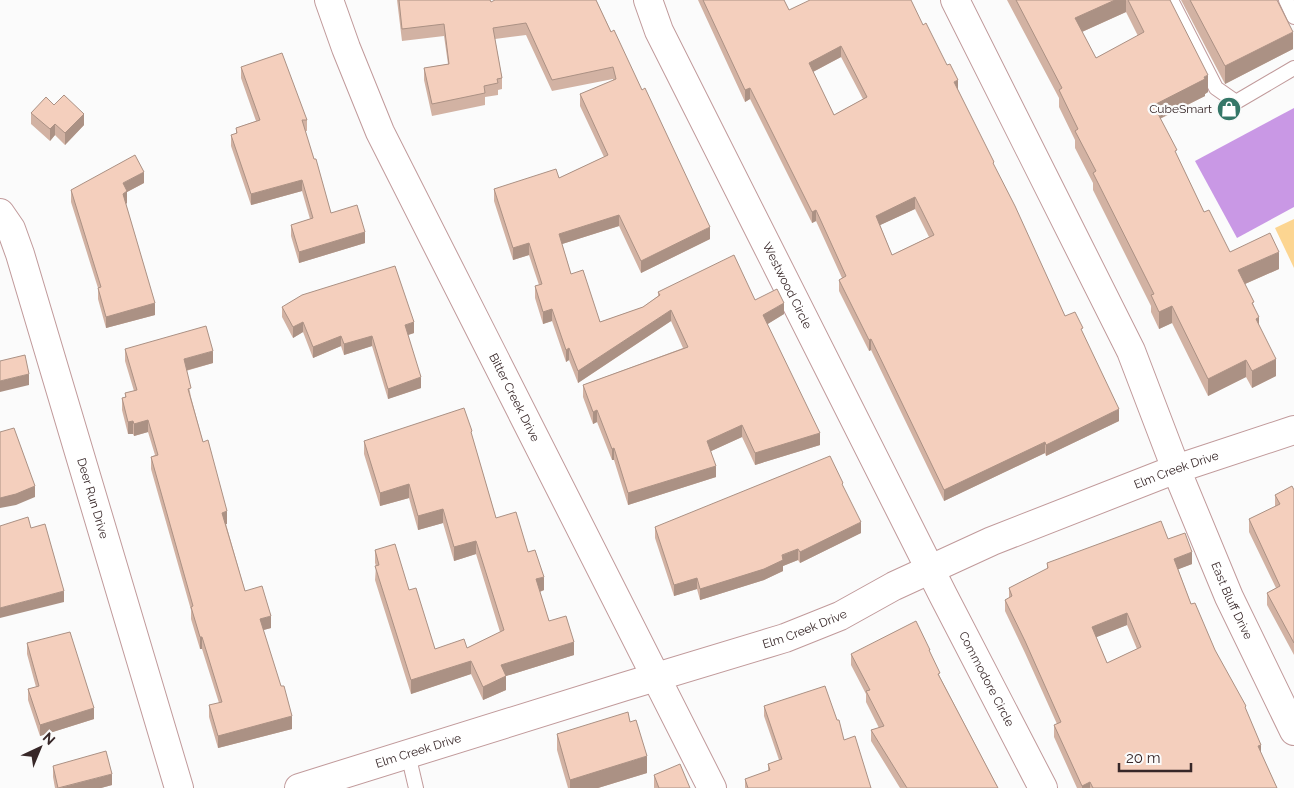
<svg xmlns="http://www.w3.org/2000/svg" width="1294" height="788" font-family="Raleway,sans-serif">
  <rect width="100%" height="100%" fill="#fbfbfb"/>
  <polygon fill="#fcd591" points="1294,219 1294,268 1275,228"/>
  <polygon fill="#c998e5" points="1294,108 1294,207 1237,238 1195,161"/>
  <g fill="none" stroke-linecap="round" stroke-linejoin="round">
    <g stroke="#c19a9b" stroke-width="16">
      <g id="service">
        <polyline points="1171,0 1216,88 1236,102 1294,68"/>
        <polyline points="1286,0 1294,17"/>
        <polyline points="408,754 416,788"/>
      </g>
    </g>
    <g stroke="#c19a9b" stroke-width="30">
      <g id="minor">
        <path id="s1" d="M329,0L346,48L380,132L712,788"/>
        <path id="s2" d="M648,0L659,31L943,595L1043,788"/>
        <path id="s3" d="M955,0L1131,351L1176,469L1229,597L1294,731"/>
        <path id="s4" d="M0,213L11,229L20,254L179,788"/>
        <path id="s5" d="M299,788L623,687L785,638L840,616L894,586L992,541L1176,469L1294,430"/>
      </g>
    </g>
    <use href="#service" stroke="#fff" stroke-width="14"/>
    <use href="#minor" stroke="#fff" stroke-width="28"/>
  </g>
  <g fill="#d2b2a3" fill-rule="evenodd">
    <polygon points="397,0 490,0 491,2 596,0 710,239 641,273 619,226 562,244 571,274 600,322 643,307 658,296 658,292 755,300 784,314 767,324 820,445 755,465 742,437 711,451 716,477 628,505 614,460 612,460 597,422 593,424 583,397 583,385 683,348 671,321 578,383 569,360 566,362 552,321 543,324 535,298 535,286 539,285 529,255 513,260 494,201 494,189 559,178 604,157 580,106 580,94 613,81 613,79 552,91 526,35 495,39 502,78 502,89 498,90 498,95 485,97 485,105 432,116 424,80 424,68 448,64 444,36 402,41"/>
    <path d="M698,0H784L789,10L923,25L958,90L1065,316L1083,333L1119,421L1046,456L1045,453L944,501L871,350L869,351L839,291V280L842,278L816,221L812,223L750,99L745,102ZM841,57L863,99L834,115L813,72ZM915,209L929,237L892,255L880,225Z"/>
    <path d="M1007,0H1170L1208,92L1205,94V96L1160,119L1177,156L1204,212L1230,252L1279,269L1245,284L1254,306L1259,325L1276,376L1252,388L1246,377L1208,396L1172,323L1159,329L1151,312V306L1093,190V183L1075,148V140L1059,107V98ZM1126,12L1138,36L1096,58L1082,32Z"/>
    <polygon points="1181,0 1277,0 1293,49 1225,84"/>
    <polygon points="241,67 307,120 307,131 305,131 331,213 365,243 299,263 291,236 291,225 310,219 302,191 251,205 231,146 231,135 236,134 236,128 256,121 241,78"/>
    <polygon points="54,105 84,125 65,145 55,135 50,141 31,124 31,113"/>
    <polygon points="144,183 127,192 127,203 126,204 155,315 106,328 98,299 98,288 71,202 71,190"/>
    <polygon points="282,307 414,333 408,335 421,388 388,399 372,346 344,355 341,346 313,358 303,332 293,338 282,317"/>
    <polygon points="125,349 213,363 186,371 191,397 203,442 227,524 226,524 245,591 271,628 263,630 292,729 218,748 209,717 209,705 219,703 202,649 200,649 191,619 191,610 151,469 151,457 155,455 148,432 134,436 133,434 128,434 122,410 122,398 125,397 125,393 134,391 125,361"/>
    <polygon points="472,436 496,518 528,552 544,590 540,592 549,621 574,655 506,676 506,690 483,700 471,674 411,694 375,580 376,566 375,563 375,550 409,590 435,649 467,648 500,632 476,554 454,561 443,523 418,530 409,498 380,506 364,454 364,441"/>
    <polygon points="843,486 861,533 800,563 798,560 783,566 783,571 764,580 700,600 697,589 674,596 655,538 655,527"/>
    <polygon points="1294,490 1294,655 1267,605 1267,593 1276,588 1249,532 1249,519 1275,507 1275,495"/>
    <path d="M1168,539L1192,564L1178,569L1191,604L1246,710L1261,753L1277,788H1077L1054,737V725L1057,724L1025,653L1005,611V600L1009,598V588L1047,569V563ZM1127,625L1137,649L1107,663L1096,637Z"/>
    <polygon points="27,643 94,719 40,736 28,700 28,689 36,687 27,654"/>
    <polygon points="930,653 940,677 998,788 900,788 871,741 871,730 879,728 866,702 866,694 851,665 851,654"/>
    <polygon points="764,706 844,740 871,788 745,788 745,779 768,771 768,764 779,760 764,716"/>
    <polygon points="557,734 647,773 598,788 568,788 557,750"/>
    <polygon points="53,766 112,785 101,788 55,788 53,777"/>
    <polygon points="654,775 690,788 654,788"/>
  </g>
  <g fill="#ab9184">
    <polygon points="1115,0 1126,0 1126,12 1075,35 1075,18"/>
    <polygon points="1293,32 1293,49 1225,84 1225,66"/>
    <polygon points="841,46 841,57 809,74 809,63"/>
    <polygon points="1208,75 1208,92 1205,94 1205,96 1159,119 1156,128 1156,104"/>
    <polygon points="958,80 958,91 954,82"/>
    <polygon points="750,88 750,99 745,102 745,90"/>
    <polygon points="84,114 84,125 65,145 65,133"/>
    <polygon points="55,124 55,135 50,141 50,129"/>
    <polygon points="144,172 144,183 127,192 127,203 123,205 123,183"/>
    <polygon points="302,180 302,191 251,205 251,194"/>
    <polygon points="915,197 915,209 876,227 876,216"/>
    <polygon points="816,210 816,221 812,223 812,212"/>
    <polygon points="619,215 619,226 559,245 559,234"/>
    <polygon points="710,227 710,239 641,273 641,261"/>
    <polygon points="365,232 365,243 299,263 299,252"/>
    <polygon points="529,243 529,255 513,260 513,248"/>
    <polygon points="1279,252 1279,269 1238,287 1238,270"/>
    <polygon points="155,303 155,315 106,328 106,317"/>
    <polygon points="784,303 784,314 763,327 763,315"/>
    <polygon points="1172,306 1172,323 1159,329 1159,312"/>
    <polygon points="552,309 552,321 543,324 543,312"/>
    <polygon points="671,310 671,321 578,383 578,371"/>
    <polygon points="1259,317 1259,334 1256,319"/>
    <polygon points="303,322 303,332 293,338 293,327"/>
    <polygon points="414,322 414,333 405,336 405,325"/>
    <polygon points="341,336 341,346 313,358 313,347"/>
    <polygon points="372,336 372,346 344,355 344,344"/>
    <polygon points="871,339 871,350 869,351 869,340"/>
    <polygon points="569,348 569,360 566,362 566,350"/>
    <polygon points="213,351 213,363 184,371 184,359"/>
    <polygon points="1276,359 1276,376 1252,388 1252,371"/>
    <polygon points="1246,360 1246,377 1208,396 1208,379"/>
    <polygon points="29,374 29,385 0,392 0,381"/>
    <polygon points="421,377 421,388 388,399 388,389"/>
    <polygon points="1119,409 1119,421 1046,456 1046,445"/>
    <polygon points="597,410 597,422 593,424 593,412"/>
    <polygon points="148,420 148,432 134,436 134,424"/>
    <polygon points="133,421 133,434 128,434 128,422"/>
    <polygon points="742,425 742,437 707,453 707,441"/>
    <polygon points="820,433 820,445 755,465 755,453"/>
    <polygon points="1045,442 1045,453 944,501 944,490"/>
    <polygon points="614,448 614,460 612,460 612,449"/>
    <polygon points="716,466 716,477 628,505 628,493"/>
    <polygon points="409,484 409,498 380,506 380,493"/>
    <polygon points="35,486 35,497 16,505 0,508 0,498"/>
    <polygon points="443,509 443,523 418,530 418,516"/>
    <polygon points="227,511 227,524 222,525 222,513"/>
    <polygon points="861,522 861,533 800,563 800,552"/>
    <polygon points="476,541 476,554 454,561 454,547"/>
    <polygon points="798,549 798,560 783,566 783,571 764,580 700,600 700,589"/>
    <polygon points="1192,552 1192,564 1174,571 1174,559"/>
    <polygon points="544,577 544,590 536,593 536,579"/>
    <polygon points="697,578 697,589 674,596 674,585"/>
    <polygon points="64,591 64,602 0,618 0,608"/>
    <polygon points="1127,613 1127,625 1092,639 1092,627"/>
    <polygon points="271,616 271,628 260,631 260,619"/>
    <rect x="200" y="637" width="2" height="12"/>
    <polygon points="574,642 574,655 506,676 506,690 483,700 483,687 501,665"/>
    <polygon points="471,661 471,674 411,694 411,680"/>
    <polygon points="94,708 94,719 40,736 40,725"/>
    <polygon points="292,716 292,729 218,748 218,736"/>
    <polygon points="1261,745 1261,757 1258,746"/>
    <polygon points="647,756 647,773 598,788 570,788 570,780"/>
    <polygon points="112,774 112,785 101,788 60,788"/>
    <polygon points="1090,782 1090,788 1082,788 1082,786"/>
  </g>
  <g fill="#f4cfbd" stroke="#ab9184" fill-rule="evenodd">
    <polygon points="399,0 490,0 491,2 495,0 596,0 611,32 614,30 642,90 645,88 710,227 641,261 619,215 559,234 571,274 583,270 600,322 643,307 660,295 658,292 734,255 755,300 777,289 784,303 763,315 820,433 755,453 742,425 707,441 716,466 628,493 614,448 612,449 597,410 593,412 583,385 688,347 671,310 578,371 569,348 566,350 552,309 543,312 535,286 542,284 529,243 513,248 494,189 556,169 559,178 608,155 580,94 616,79 613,67 552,80 526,23 493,28 502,78 497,79 498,83 484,86 485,93 432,104 424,68 449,64 444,24 402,29"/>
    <path d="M703,0H784L789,10L810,0H911L923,25L926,23L947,65L950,64L958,80L954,82L994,162L993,163L1015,206L1065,316L1075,312L1083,328L1081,329L1119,409L1046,445L1045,442L944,490L871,339L869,340L839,280L846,276L816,210L812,212L750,88L745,90ZM841,46L867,97L834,115L809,63ZM915,197L934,235L892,255L876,216Z"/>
    <polygon points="1016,0 1115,0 1075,18 1096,58 1144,32 1128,0 1170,0 1208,75 1204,77 1205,79 1156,104 1159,109 1156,110 1177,150 1175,151 1204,212 1209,210 1230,252 1270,233 1279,252 1238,270 1254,302 1252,303 1259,317 1256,319 1276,359 1252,371 1246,360 1208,379 1172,306 1159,312 1151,295 1154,294 1093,173 1096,171 1075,131 1078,129 1059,90 1062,88"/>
    <polygon points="1190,0 1277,0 1293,32 1225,66"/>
    <polygon points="282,53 307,120 302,120 314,159 316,159 331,213 357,205 365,232 299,252 291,225 313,218 302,180 251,194 231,135 237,133 236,128 260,120 241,67"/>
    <polygon points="64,95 84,114 65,133 55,124 50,129 31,113 46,97 54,105"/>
    <polygon points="135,155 144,172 123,183 127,191 123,194 155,303 106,317 98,288 101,287 71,190"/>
    <polygon points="395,266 414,322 405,325 421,377 388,389 372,336 344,344 341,336 313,347 303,322 293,327 282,307 302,295"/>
    <polygon points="206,326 213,351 184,359 191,388 188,389 203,442 208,440 227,511 222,513 245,591 262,586 271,616 260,619 281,686 284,686 292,716 218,736 209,705 222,702 202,637 200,637 191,607 193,606 151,457 158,455 148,420 134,424 133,421 128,422 122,398 126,397 125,393 137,390 125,349"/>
    <polygon points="25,355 29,374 0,381 0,361"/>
    <polygon points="464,408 472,431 471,432 496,518 516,512 528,552 535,550 544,577 536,579 549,621 566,616 574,642 501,665 506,676 483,687 471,661 411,680 375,566 379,565 375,550 395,544 409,590 416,588 435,649 464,639 467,648 504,630 476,541 454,547 443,509 418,516 409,484 380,493 364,441"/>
    <polygon points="14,428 35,486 16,494 0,498 0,432"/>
    <polygon points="830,456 843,483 842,484 861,522 800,552 798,549 782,555 783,560 764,569 700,589 697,578 674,585 655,527"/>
    <polygon points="1292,486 1294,490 1294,643 1267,593 1280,586 1249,519 1280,504 1275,495"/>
    <polygon points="28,517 31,528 45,524 64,591 0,608 0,526"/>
    <path d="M1161,521L1168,539L1185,533L1192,552L1174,559L1191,604L1195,603L1215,650L1246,706L1245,707L1261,745L1258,746L1277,788H1093L1090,782L1082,786L1054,725L1061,722L1025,641L1005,600L1012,596L1009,588L1048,568L1047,563ZM1127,613L1141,647L1107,663L1092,627Z"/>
    <polygon points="916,621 930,650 929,650 940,673 938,674 998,788 907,788 871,730 884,726 866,691 870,690 851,654"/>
    <polygon points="70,632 94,708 40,725 28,689 39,686 27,643"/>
    <polygon points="825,686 837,720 839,720 844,740 855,736 871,788 748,788 745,779 770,770 768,764 782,759 764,706"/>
    <polygon points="628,712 630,722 636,720 647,756 570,780 557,734"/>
    <polygon points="106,751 112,774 58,788 53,766"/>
    <polygon points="680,764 690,788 659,788 654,775"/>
  </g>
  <defs>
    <g id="shop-disc" transform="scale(1.25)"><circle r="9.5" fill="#357768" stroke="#fbfbfb"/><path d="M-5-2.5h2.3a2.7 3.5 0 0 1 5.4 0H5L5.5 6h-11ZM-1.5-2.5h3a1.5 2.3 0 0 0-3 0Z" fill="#fff"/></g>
  </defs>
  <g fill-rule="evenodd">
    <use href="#shop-disc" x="1229" y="109"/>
  </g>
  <g text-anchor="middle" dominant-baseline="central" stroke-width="4.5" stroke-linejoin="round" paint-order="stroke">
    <g font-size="12" fill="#372728" stroke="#fbfbfb" text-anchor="end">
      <text x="1212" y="109">CubeSmart</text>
    </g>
    <g font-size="12" fill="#372728" stroke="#fbfbfb">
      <text stroke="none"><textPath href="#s2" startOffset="318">Westwood Circle</textPath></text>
      <text stroke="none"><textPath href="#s1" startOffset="439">Bitter Creek Drive</textPath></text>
      <text stroke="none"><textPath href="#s5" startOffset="935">Elm Creek Drive</textPath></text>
      <text stroke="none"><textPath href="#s4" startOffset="301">Deer Run Drive</textPath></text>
      <text stroke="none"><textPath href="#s3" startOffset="662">East Bluff Drive</textPath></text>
      <text stroke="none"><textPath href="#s5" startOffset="530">Elm Creek Drive</textPath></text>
      <text stroke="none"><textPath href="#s2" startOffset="759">Commodore Circle</textPath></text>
      <text stroke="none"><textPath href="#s5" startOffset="125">Elm Creek Drive</textPath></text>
    </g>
  </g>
  <g transform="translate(40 748) rotate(44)" stroke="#fbfbfb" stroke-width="4" paint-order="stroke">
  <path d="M0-4L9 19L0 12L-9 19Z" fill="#372728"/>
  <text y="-8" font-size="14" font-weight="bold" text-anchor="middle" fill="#372728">N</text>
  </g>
  <path d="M1119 763v8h72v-8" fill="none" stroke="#372728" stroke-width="2.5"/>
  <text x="1126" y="763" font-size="15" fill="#372728" stroke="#fbfbfb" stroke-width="4" paint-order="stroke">20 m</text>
</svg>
